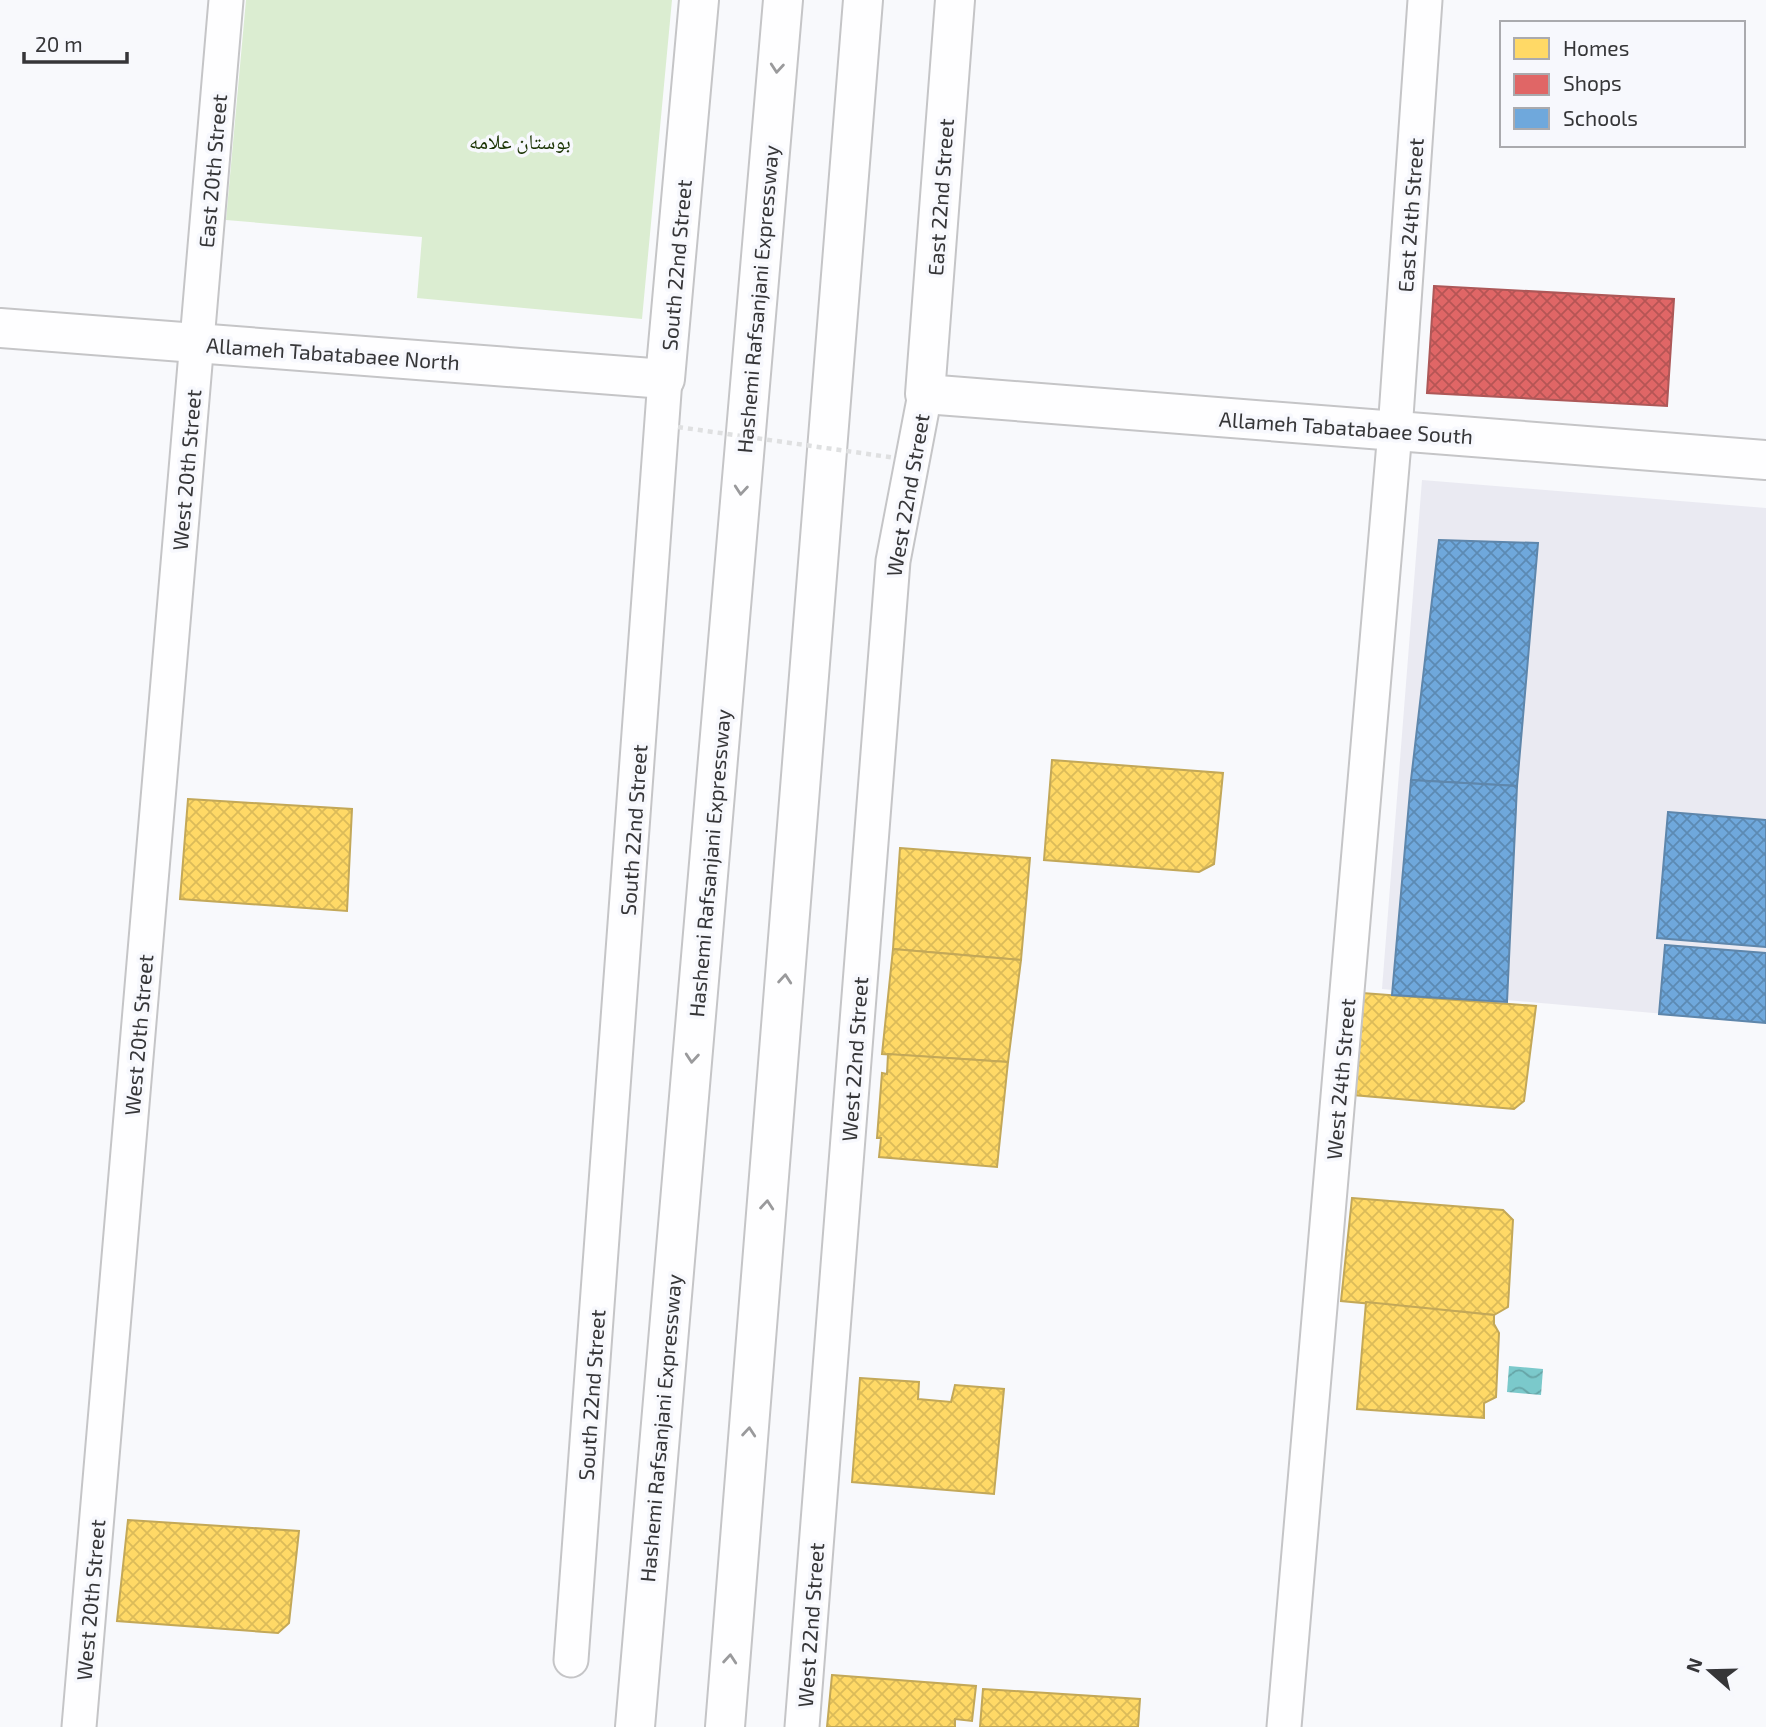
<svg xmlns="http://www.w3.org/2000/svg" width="1766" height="1727" font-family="'Exo 2','Noto Naskh Arabic',sans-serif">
  <defs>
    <pattern id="water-waves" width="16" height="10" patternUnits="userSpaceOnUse" patternTransform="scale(1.75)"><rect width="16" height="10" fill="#7bc9cb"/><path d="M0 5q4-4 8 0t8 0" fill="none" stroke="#66a4a6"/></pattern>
    <pattern id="homes-cross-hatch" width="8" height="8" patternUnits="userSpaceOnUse" patternTransform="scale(1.75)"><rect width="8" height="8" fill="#ffd966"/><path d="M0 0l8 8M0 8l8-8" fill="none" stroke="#dbbb59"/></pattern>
    <pattern id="shops-cross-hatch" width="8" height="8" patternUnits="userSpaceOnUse" patternTransform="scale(1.75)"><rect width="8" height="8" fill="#e06666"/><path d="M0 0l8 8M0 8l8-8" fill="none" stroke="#b65555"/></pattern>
    <pattern id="schools-cross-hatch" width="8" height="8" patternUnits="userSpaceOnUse" patternTransform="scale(1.75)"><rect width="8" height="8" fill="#6fa8dc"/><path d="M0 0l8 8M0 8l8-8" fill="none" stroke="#5c8ab3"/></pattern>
  </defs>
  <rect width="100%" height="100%" fill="#f8f9fc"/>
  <polygon fill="#eaeaf2" points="1422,480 1766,508 1766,1023 1382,989"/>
  <polygon fill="#dbedd1" points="246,0 672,0 642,319 417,298 422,237 226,220"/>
  <polygon fill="url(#water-waves)" points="1509,1366 1543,1369 1541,1395 1507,1392"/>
  <g fill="url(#homes-cross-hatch)" stroke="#c3a858" stroke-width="2">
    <polygon points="1052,760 1223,773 1214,864 1199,872 1044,860"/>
    <polygon points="188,799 352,809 347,911 180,899"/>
    <polygon points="900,848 1030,858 1021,960 893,949"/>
    <polygon points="893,949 1021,960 1008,1062 882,1054"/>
    <polygon points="1362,993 1536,1006 1524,1101 1514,1109 1353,1095"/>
    <polygon points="888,1054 1008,1062 997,1167 879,1157 881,1138 877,1138 882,1073 887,1074"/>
    <polygon points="1352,1198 1503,1210 1513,1220 1508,1307 1494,1315 1341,1301"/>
    <polygon points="1366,1302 1494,1315 1494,1324 1499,1333 1496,1397 1484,1403 1484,1418 1357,1409"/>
    <polygon points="860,1378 919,1382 918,1399 951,1402 955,1385 1004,1389 994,1494 852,1482"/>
    <polygon points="128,1520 299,1531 289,1623 278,1633 117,1621"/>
    <polygon points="832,1675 976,1686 972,1721 955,1719 955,1727 827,1727"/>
    <polygon points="983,1689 1140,1699 1138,1727 980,1727"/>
  </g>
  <polygon fill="url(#shops-cross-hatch)" stroke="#ad5858" stroke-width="2" points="1434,286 1674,299 1667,406 1427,393"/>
  <g fill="url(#schools-cross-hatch)" stroke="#5e86ab" stroke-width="2">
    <polygon points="1439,540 1538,543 1517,786 1411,780"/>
    <polygon points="1411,780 1517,786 1507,1002 1392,995"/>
    <polygon points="1668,812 1766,820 1766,947 1657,938"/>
    <polygon points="1665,945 1766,953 1766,1023 1659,1014"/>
  </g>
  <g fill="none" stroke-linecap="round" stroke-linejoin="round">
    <g stroke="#c5c5c7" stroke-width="37">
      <g id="minor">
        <polyline points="571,1660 665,379"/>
        <polyline points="79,1727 226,0"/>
        <polyline points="802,1727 893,561 925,394"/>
        <polyline points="1284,1727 1395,431 1425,0"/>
      </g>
    </g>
    <g stroke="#c5c5c7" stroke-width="42">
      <g id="tertiary">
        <polyline points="955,0 925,394 1766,460"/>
        <polyline points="0,328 665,379 699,0"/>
      </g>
    </g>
    <g stroke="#c5c5c7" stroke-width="42">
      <g id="trunk">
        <polyline points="635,1727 783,0"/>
        <polyline points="725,1727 863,0"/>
      </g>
    </g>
    <use href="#minor" stroke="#fefeff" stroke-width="33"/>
    <use href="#tertiary" stroke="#fefeff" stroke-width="38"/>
    <use href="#trunk" stroke="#fefeff" stroke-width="38"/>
    <polyline stroke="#dfe0e1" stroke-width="4.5" stroke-dasharray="5 5" stroke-linecap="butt" points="678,427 896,458"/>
  </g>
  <defs><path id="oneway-chevron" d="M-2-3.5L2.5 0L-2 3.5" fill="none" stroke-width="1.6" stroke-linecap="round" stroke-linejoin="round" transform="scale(1.75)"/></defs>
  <g stroke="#9a9a9c">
    <use href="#oneway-chevron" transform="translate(777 68) rotate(95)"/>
    <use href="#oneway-chevron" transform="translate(741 490) rotate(95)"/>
    <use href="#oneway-chevron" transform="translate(785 979) rotate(-85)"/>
    <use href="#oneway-chevron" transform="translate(692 1058) rotate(95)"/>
    <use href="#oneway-chevron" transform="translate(767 1205) rotate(-85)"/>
    <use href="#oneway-chevron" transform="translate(749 1432) rotate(-85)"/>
    <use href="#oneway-chevron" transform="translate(730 1659) rotate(-85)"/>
  </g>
  <g text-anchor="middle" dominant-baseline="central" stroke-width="7" stroke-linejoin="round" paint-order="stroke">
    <g font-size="21" fill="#1a3303" stroke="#f7f8fd">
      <text x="520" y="140">بوستان علامه</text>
    </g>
    <g font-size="21" fill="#363638" stroke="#f7f8fd">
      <text transform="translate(212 171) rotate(-85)">East 20th Street</text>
      <text transform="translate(940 197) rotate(-86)">East 22nd Street</text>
      <text transform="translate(1410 215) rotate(-86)">East 24th Street</text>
      <text transform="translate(676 265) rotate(-85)">South 22nd Street</text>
      <text transform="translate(757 299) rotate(-85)">Hashemi Rafsanjani Expressway</text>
      <text transform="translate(333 353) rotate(4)">Allameh Tabatabaee North</text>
      <text transform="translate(1346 427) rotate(4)">Allameh Tabatabaee South</text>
      <text transform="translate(186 470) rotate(-85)">West 20th Street</text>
      <text transform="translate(907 495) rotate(-80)">West 22nd Street</text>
      <text transform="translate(633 830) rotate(-86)">South 22nd Street</text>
      <text transform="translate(709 863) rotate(-85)">Hashemi Rafsanjani Expressway</text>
      <text transform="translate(138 1035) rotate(-85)">West 20th Street</text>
      <text transform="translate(854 1059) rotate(-86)">West 22nd Street</text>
      <text transform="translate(1340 1079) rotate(-85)">West 24th Street</text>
      <text transform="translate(591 1395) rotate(-86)">South 22nd Street</text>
      <text transform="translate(660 1428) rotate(-85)">Hashemi Rafsanjani Expressway</text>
      <text transform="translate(90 1600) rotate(-85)">West 20th Street</text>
      <text transform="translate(810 1625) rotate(-86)">West 22nd Street</text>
    </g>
  </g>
  <rect x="1500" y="21" width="245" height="126" fill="#f7f8fd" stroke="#aaaaae" stroke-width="2"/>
  <rect x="1514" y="38" width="35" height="21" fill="#ffd966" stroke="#aaaaae" stroke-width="2"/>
  <text x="1563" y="56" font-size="21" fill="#363638">Homes</text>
  <rect x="1514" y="74" width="35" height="21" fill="#e06666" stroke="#aaaaae" stroke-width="2"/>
  <text x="1563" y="91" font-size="21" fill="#363638">Shops</text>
  <rect x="1514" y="108" width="35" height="21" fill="#6fa8dc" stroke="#aaaaae" stroke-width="2"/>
  <text x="1563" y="126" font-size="21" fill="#363638">Schools</text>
  <g transform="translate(1710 1671) rotate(290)" stroke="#f7f8fd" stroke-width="5" paint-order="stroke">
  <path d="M0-5L12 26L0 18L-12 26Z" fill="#363638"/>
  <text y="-10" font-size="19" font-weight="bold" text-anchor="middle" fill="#363638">N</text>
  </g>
  <path d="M24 52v10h103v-10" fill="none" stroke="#363638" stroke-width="3.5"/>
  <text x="35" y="52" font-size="21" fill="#363638" stroke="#f7f8fd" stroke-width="5" paint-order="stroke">20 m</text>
</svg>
